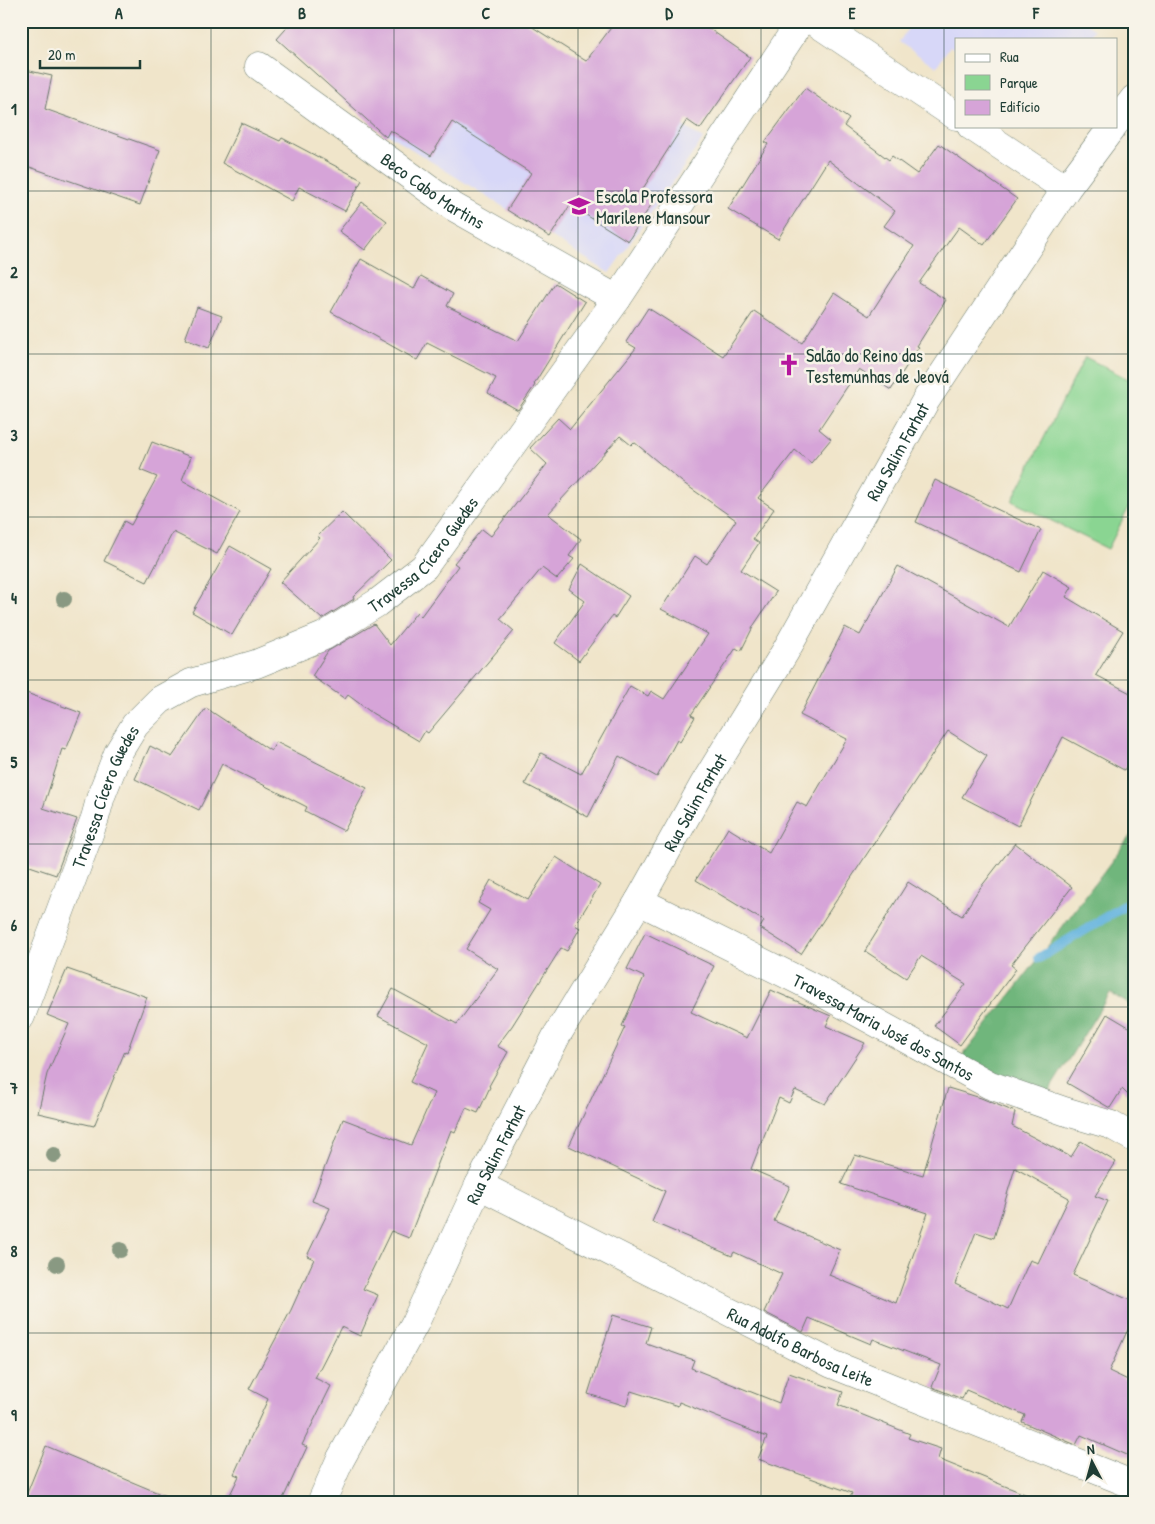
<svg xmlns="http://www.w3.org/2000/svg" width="1155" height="1524" font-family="'Patrick Hand',sans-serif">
  <rect width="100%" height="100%" fill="#f7f3e8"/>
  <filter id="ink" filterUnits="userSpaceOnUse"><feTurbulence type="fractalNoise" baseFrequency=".02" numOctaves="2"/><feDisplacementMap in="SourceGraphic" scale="10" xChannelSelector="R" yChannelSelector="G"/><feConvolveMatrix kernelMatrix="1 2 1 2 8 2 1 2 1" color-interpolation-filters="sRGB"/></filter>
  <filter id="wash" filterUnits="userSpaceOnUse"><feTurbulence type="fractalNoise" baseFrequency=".0096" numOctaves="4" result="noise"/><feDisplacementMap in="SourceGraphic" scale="20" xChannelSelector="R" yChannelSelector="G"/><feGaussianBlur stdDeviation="1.12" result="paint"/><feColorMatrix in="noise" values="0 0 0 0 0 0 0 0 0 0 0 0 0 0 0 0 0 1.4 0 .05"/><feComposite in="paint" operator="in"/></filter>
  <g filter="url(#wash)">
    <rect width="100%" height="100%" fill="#f0e5ca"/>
    <g fill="#d7d7f8">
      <polygon points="431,21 521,21 703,139 609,273 370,123"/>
      <polygon points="913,21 1082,21 1095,30 1089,39 956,39 956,50 950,46 936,67 899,42"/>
    </g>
    <polygon fill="#8ad592" stroke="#548963" points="1085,357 1134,382 1134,497 1108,549 1012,501"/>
    <polygon fill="#6fb67c" stroke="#477a58" points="1134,831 1134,1007 1110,993 1047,1094 1002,1082 961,1058 1039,958"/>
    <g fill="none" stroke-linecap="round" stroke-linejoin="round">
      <polyline stroke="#63b4de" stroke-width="10" points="1039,958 1134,900"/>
    </g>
    <g id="blocks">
      <g fill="#d6a4d8" fill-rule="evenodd">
        <polygon points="293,21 523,21 586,61 616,21 698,21 750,57 700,129 687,120 642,190 655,199 628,241 570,205 550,237 507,210 531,173 452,122 431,156 390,130 386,137 277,39"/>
        <polygon points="21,69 52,76 45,109 160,150 140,205 21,164"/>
        <polygon points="805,88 849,119 844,126 889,160 892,156 917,174 939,144 1017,199 984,245 959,227 919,283 946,300 917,346 919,347 891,390 859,369 819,429 831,439 811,463 795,450 758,498 774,509 753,539 759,543 741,570 776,592 754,625 741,651 736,648 691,715 695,717 680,742 677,740 657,777 619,756 588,817 525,784 541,753 581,774 630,686 648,696 651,691 664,699 708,634 661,609 695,556 707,564 736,520 682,482 634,442 631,445 620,436 548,514 581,539 569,556 574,559 557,579 542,568 500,619 514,631 428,733 425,731 419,741 372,713 348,695 345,699 312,676 328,651 374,624 390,645 417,612 421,616 458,566 454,563 482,529 491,536 547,464 530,448 558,418 570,429 636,348 626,342 648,308 723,356 754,311 802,343 834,293 869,316 914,246 884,226 895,211 828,160 778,239 728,209 768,144 765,142"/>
        <polygon points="241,123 280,141 282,138 362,180 345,211 299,187 292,201 222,163"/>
        <polygon points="362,202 387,221 365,250 339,231"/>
        <polygon points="361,259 414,289 421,276 453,294 447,306 518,341 555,283 585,302 534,384 535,385 533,388 518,410 488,393 496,378 427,343 417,360 331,312"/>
        <polygon points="197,307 222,316 209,348 185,339"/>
        <polygon points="152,442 191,457 182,480 240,512 217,554 173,532 147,582 104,561 124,521 131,525 157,477 140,470"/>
        <polygon points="935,480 1041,530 1021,572 916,522"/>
        <polygon points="342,512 391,560 353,597 354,599 322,619 280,582 320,538 317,536"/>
        <polygon points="230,546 271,569 232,635 192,612"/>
        <polygon points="582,564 629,596 615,618 612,616 579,661 555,643 585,601 569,589"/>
        <polygon points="898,566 1009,627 1043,570 1072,587 1066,597 1123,631 1096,675 1134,695 1134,753 1124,770 1063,737 1018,826 962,797 987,756 948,731 801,954 760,928 764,921 696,880 728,828 769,853 797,802 807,807 847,739 800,715 845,627 860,635"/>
        <polygon points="21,691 81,713 66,750 62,749 43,808 77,819 56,875 21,863"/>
        <polygon points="206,708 271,751 276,742 367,788 344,831 305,811 307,807 222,764 199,810 135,779 150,746 172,757"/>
        <polygon points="1015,843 1072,887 1011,965 1016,969 960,1045 934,1026 966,984 921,956 906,978 865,951 908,882 962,916 977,892"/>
        <polygon points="556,857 600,885 575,925 580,928 567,951 561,948 512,1026 497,1046 508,1052 489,1086 490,1087 478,1113 466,1108 455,1132 451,1130 409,1238 391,1231 363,1289 378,1295 360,1336 341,1327 315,1378 331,1386 302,1445 307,1447 281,1503 226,1503 239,1476 234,1474 268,1399 249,1389 291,1310 314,1259 307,1256 330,1208 312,1201 343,1119 411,1145 434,1093 410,1082 428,1043 378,1016 393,989 457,1024 498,969 466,949 490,910 478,903 491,880 528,900"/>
        <path d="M645,933L714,966L691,1012L747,1038L771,990L831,1016L826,1026L865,1043L825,1104L795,1090L789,1103L779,1098L751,1169L790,1186L774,1221L840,1250L829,1275L896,1303L928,1213L841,1184L855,1155L923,1175L948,1088L981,1098L1015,1112L1012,1126L1071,1157L1081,1141L1116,1162L1095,1196L1108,1201L1073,1275L1134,1302V1316L1109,1371L1134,1383V1458L1081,1435L1076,1445L1062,1439L1022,1422L1025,1415L966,1390L962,1399L932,1387L941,1365L873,1339L871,1344L809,1318L803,1332L764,1312L782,1274L734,1252L732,1256L652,1222L665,1191L569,1146L625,1027L622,1026L644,977L627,969ZM1015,1168L1069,1198L1038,1263L1030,1260L1008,1309L955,1284L976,1232L994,1238Z"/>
        <polygon points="67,969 147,997 127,1052 125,1051 94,1126 38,1113 47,1074 69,1024 47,1015"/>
        <polygon points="1107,1014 1134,1030 1134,1101 1122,1089 1110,1108 1067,1083"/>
        <polygon points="613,1315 651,1327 646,1343 694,1360 691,1368 779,1403 789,1373 843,1392 838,1405 910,1434 908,1438 941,1449 938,1459 1042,1501 1042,1503 848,1503 852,1493 758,1459 767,1437 679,1402 678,1406 631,1391 626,1406 588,1394"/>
        <polygon points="46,1446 180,1502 180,1503 23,1503"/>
      </g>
    </g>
  </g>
  <g filter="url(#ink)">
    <use href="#blocks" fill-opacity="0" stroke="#687868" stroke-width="1"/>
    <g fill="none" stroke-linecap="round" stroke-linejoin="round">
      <g stroke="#687868" stroke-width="29">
        <g id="minor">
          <polyline points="814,21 956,116"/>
          <path id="s1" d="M259,66L452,206L617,299"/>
          <polyline points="1116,122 1134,99"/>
          <polyline points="971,126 1066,189"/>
          <path id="s2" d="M639,901L808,985L990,1085L1064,1111L1111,1125L1134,1138"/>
          <path id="s3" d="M21,1016L95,818L101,796L118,753L135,725L160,700L191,683L256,664L324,636L377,603L424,567L617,299L801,21"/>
          <path id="s4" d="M479,1185L832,1364L1134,1485"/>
          <path id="s5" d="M321,1503L340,1460L415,1323L479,1185L557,1035L639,901L704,784L785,652L926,400L1066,189L1113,126"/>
        </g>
      </g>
      <use href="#minor" stroke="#fff" stroke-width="28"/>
    </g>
    <g fill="#899982">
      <circle cx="64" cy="599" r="8"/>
      <circle cx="54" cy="1155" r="8"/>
      <circle cx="120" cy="1250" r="8"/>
      <circle cx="57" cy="1264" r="8"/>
    </g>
  </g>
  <path fill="none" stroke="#1f3d34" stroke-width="1" stroke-opacity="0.55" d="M211,21V1503M394,21V1503M578,21V1503M761,21V1503M944,21V1503M21,191H1134M21,354H1134M21,517H1134M21,680H1134M21,844H1134M21,1007H1134M21,1170H1134M21,1333H1134"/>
  <defs>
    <g id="school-bare" transform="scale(1.725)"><path d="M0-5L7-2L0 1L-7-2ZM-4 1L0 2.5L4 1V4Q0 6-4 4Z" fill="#b5179e" stroke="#f7f3e8" stroke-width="2.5" paint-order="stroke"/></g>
    <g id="church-bare" transform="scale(1.725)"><path d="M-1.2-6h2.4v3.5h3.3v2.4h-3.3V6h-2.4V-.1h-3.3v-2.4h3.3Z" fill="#b5179e" stroke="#f7f3e8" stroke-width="2.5" paint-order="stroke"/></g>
  </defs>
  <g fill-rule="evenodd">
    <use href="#school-bare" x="579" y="206"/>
    <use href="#church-bare" x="789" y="365"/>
  </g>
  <g text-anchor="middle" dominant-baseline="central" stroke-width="5" stroke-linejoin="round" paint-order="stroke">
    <g font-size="18" fill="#1f3d34" stroke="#f7f3e8">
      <text stroke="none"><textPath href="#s1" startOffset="214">Beco Cabo Martins</textPath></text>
      <text stroke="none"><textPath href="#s5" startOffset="1200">Rua Salim Farhat</textPath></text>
      <text stroke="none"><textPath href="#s3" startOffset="655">Travessa Cícero Guedes</textPath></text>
      <text stroke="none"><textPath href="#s3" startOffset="235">Travessa Cícero Guedes</textPath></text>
      <text stroke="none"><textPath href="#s5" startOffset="795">Rua Salim Farhat</textPath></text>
      <text stroke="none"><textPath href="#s2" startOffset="275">Travessa Maria José dos Santos</textPath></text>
      <text stroke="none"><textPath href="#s5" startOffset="390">Rua Salim Farhat</textPath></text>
      <text stroke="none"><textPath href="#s4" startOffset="360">Rua Adolfo Barbosa Leite</textPath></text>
    </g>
    <g font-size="18" fill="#1f3d34" stroke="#f7f3e8" text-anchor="start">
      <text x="596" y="196">Escola Professora<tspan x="596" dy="21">Marilene Mansour</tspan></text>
      <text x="806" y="355">Salão do Reino das<tspan x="806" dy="21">Testemunhas de Jeová</tspan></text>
    </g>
  </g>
  <rect width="1155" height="1524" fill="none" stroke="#f7f3e8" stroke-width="55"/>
  <rect x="955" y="38" width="162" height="90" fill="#f7f3e8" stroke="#a1aaa0"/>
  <rect x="965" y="54" width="25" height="8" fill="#ffffff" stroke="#a1aaa0"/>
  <text x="1000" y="62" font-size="15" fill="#1f3d34">Rua</text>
  <rect x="965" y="75" width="25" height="15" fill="#8ad592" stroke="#a1aaa0"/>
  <text x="1000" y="88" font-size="15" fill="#1f3d34">Parque</text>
  <rect x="965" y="100" width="25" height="15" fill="#d6a4d8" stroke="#a1aaa0"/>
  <text x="1000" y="112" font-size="15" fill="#1f3d34">Edifício</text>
  <g transform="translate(1092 1462) rotate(354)" stroke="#f7f3e8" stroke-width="4" paint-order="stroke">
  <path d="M0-4L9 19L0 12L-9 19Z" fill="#1f3d34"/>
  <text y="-8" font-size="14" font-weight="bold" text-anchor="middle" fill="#1f3d34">N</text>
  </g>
  <path d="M40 60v8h100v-8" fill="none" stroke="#1f3d34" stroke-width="2.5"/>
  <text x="48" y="60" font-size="15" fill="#1f3d34" stroke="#f7f3e8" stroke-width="4" paint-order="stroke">20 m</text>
  <rect x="28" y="28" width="1100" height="1468" fill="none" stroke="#1f3d34" stroke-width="2"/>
  <g font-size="16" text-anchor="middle" font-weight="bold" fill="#1f3d34">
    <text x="119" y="19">A</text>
    <text x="302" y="19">B</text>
    <text x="486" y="19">C</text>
    <text x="669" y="19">D</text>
    <text x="852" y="19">E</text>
    <text x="1036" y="19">F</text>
    <text x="14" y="115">1</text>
    <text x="14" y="278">2</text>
    <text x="14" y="441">3</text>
    <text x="14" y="604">4</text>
    <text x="14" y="768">5</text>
    <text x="14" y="931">6</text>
    <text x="14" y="1094">7</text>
    <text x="14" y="1257">8</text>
    <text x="14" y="1421">9</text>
  </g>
</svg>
